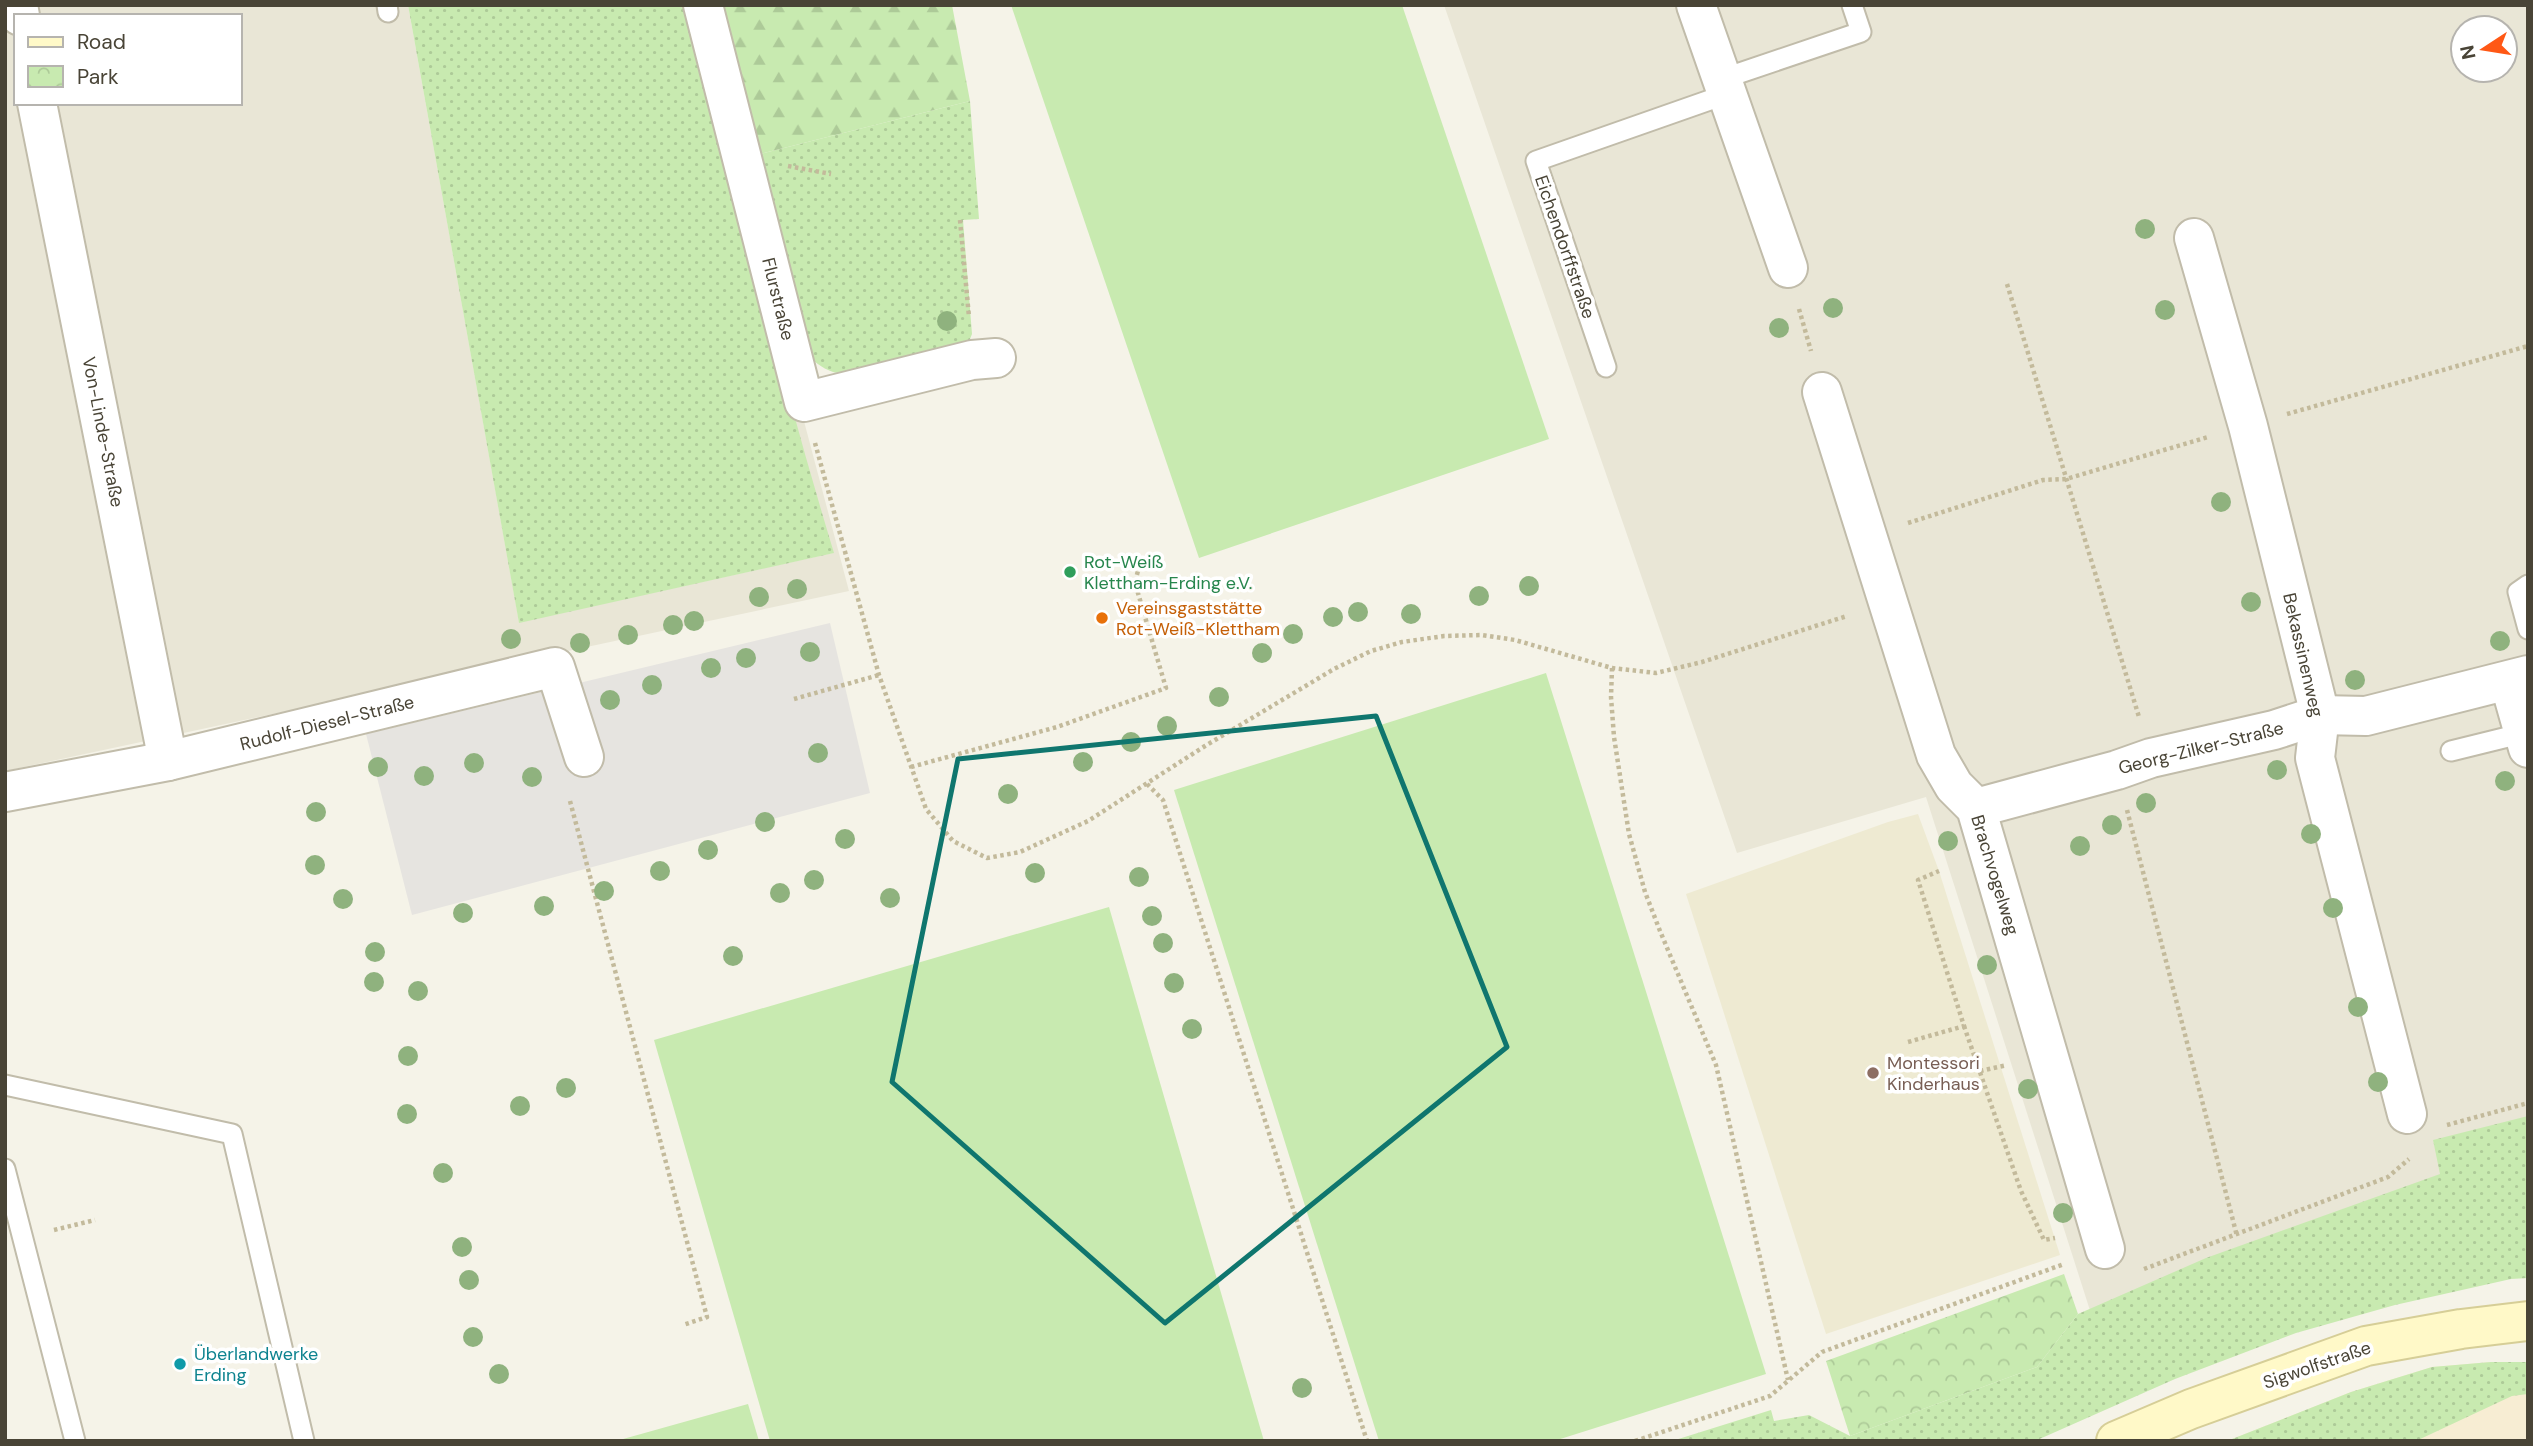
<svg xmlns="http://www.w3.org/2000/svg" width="2533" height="1446" font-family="'DM Sans',sans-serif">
  <defs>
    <pattern id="grass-dots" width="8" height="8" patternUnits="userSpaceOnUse" patternTransform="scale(1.75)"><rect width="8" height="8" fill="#c8eab0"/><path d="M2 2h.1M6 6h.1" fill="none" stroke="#adca98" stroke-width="1.8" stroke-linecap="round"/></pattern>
    <pattern id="forest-firs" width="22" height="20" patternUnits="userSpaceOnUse" patternTransform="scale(1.75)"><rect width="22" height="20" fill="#c8eab0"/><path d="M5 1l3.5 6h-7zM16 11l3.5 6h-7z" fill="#adca98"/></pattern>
    <pattern id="park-crowns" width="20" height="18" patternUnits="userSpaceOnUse" patternTransform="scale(1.75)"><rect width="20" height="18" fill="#c8eab0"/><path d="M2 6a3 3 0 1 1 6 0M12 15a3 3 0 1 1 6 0" fill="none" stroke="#adca98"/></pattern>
  </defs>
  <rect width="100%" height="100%" fill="#f5f3e8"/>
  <g fill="#e9e6d6" fill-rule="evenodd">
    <path d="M5,5H408L519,622L833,553L801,445L757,276L796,391L849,591L5,771ZM16,16H240V103H16Z"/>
    <path d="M1444,5H2528V1186L2102,1348L1926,797L1737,853ZM2463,28H2505V70H2463Z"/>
  </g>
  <polygon fill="#f7edd3" points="2491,1362 2528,1362 2528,1441 2227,1441 2351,1392 2432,1367"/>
  <polygon fill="#eeead2" points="1918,814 1939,871 2060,1255 1826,1334 1686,894 1888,822"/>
  <g fill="url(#grass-dots)">
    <path d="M408,5H691C735,189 779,372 834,553L519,623Z"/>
    <path d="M970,101L979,219L963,220L972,334L968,344C941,351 855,378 833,372C821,368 814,361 805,353L752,156Z"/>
    <polygon points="2528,1116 2528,1278 2511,1279 2395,1305 2296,1333 2175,1379 2035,1441 1672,1441 1771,1410 1774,1421 1809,1415 1850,1436 2037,1367 2078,1314 2206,1258 2440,1174 2433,1140"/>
    <polygon points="2491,1362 2528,1362 2528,1394 2512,1396 2416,1441 2227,1441 2351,1392 2432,1367"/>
  </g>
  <polygon fill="url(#forest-firs)" points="713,5 952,5 970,101 752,156"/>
  <polygon fill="url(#park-crowns)" points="2064,1274 2078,1314 2037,1367 1850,1436 1826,1361"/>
  <g fill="#c8eab0">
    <polygon points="1011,5 1402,5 1549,439 1199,558"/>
    <polygon points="1546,673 1766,1374 1554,1441 1379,1441 1174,790"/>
    <polygon points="1109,907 1264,1441 770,1441 654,1040"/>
    <polygon points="748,1404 759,1441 616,1441"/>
  </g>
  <polygon fill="#e6e4e0" points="830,623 870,793 412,915 366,734"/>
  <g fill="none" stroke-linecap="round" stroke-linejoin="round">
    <g stroke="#c1bcaa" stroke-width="23">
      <g id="lane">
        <polyline points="387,5 388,12"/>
        <polyline points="1722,79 1861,32 1852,5"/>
        <polyline points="1606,367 1536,161 1727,94"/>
        <polyline points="2528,585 2518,592 2528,629"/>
        <polyline points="2451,751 2524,733"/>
        <polyline points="5,1085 232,1134 304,1441"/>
        <polyline points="5,1169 75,1441"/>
      </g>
    </g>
    <g stroke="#c1bcaa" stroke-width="42">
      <g id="street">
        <polyline points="18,5 20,16"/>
        <polyline points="703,5 804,402 972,360 996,358"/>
        <polyline points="1696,5 1788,268"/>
        <polyline points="37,103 168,761"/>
        <polyline points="2194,238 2248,426 2320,715 2315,758 2407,1114"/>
        <polyline points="1822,392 1936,755 1954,786 1976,808 2105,1249"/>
        <polyline points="2509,681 2528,748"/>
        <polyline points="5,792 168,761 555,667 584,757"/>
        <polyline points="1976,808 2117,770 2151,758 2274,730 2320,715 2366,716 2528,675"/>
      </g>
    </g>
    <g stroke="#d6ce97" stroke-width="42">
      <polyline id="secondary" points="2116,1441 2191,1409 2366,1346 2461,1329 2528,1321"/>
    </g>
    <g stroke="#c3ba9b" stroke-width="4.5" stroke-dasharray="3.5 3.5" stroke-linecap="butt">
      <polyline points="788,166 831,174"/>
      <polyline points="960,220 969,317"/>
      <polyline points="2007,284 2139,717"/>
      <polyline points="1799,309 1811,351"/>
      <polyline points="2287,414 2528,346"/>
      <polyline points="815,443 879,675 926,809 953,841 987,858 1020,852 1088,821 1205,746 1334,669 1371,651 1402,642 1444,636 1482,635 1515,640 1612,668 1656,673 1702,662 1847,616"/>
      <polyline points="1908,523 2043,480 2066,479 2208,437"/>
      <polyline points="1612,668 1611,697 1614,737 1629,834 1645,892 1660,931 1716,1065 1788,1380"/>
      <polyline points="794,699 879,675"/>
      <polyline points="911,767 1057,727 1166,688 1135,583 1140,562"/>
      <polyline points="1147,784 1163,800 1367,1441"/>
      <polyline points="570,801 707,1317 683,1325"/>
      <polyline points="2127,810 2237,1236"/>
      <polyline points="1964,1026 2021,1191 2044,1240 2055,1238"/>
      <polyline points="1908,1042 1964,1026 1918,880 1939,871"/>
      <polyline points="1980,1071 2007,1065"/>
      <polyline points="2447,1125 2528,1103"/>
      <polyline points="54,1230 95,1220"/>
      <polyline points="2144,1269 2388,1177 2409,1159"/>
      <polyline points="1635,1441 1770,1396 1822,1352 2064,1264"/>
    </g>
    <use href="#lane" stroke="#fff" stroke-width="19"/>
    <use href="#street" stroke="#fff" stroke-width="38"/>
    <use href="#secondary" stroke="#fff9c8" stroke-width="38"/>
  </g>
  <g fill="#8fb27e">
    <circle cx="2145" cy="229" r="10"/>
    <circle cx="1833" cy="308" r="10"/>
    <circle cx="2165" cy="310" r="10"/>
    <circle cx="947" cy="321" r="10"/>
    <circle cx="1779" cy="328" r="10"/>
    <circle cx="2221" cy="502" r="10"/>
    <circle cx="1529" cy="586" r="10"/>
    <circle cx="797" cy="589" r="10"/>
    <circle cx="1479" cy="596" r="10"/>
    <circle cx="759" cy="597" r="10"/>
    <circle cx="2251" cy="602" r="10"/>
    <circle cx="1358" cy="612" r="10"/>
    <circle cx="1411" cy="614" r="10"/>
    <circle cx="1333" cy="617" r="10"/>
    <circle cx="694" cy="621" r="10"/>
    <circle cx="673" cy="625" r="10"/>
    <circle cx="1293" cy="634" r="10"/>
    <circle cx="628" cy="635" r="10"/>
    <circle cx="511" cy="639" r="10"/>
    <circle cx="2500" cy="641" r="10"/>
    <circle cx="580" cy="643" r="10"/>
    <circle cx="810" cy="652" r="10"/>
    <circle cx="1262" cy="653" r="10"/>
    <circle cx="746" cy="658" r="10"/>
    <circle cx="711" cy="668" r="10"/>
    <circle cx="2355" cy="680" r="10"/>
    <circle cx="652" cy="685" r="10"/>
    <circle cx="1219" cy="697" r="10"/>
    <circle cx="610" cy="700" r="10"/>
    <circle cx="1167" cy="726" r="10"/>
    <circle cx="1131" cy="742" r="10"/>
    <circle cx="818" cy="753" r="10"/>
    <circle cx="1083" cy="762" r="10"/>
    <circle cx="474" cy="763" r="10"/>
    <circle cx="378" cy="767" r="10"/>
    <circle cx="2277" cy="770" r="10"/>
    <circle cx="424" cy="776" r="10"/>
    <circle cx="532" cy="777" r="10"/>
    <circle cx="2505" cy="781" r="10"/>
    <circle cx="1008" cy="794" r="10"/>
    <circle cx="2146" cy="803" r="10"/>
    <circle cx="316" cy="812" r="10"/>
    <circle cx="765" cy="822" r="10"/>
    <circle cx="2112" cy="825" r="10"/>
    <circle cx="2311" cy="834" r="10"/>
    <circle cx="845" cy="839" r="10"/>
    <circle cx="1948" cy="841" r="10"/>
    <circle cx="2080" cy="846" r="10"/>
    <circle cx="708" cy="850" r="10"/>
    <circle cx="315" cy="865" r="10"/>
    <circle cx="660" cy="871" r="10"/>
    <circle cx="1035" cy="873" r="10"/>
    <circle cx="1139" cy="877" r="10"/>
    <circle cx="814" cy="880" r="10"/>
    <circle cx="604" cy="891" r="10"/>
    <circle cx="780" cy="893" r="10"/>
    <circle cx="890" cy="898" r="10"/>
    <circle cx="343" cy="899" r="10"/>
    <circle cx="544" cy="906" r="10"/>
    <circle cx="2333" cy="908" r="10"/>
    <circle cx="463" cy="913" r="10"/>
    <circle cx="1152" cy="916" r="10"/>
    <circle cx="1163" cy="943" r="10"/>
    <circle cx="375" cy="952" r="10"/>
    <circle cx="733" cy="956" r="10"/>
    <circle cx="1987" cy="965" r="10"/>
    <circle cx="374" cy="982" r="10"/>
    <circle cx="1174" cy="983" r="10"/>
    <circle cx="418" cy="991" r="10"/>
    <circle cx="2358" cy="1007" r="10"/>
    <circle cx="1192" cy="1029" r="10"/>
    <circle cx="408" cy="1056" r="10"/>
    <circle cx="2378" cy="1082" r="10"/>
    <circle cx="566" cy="1088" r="10"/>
    <circle cx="2028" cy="1089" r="10"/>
    <circle cx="520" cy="1106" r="10"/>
    <circle cx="407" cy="1114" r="10"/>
    <circle cx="443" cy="1173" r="10"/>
    <circle cx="2063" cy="1213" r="10"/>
    <circle cx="462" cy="1247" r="10"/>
    <circle cx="469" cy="1280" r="10"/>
    <circle cx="473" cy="1337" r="10"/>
    <circle cx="499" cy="1374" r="10"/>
    <circle cx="1302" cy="1388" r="10"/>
  </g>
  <path fill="none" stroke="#0f766e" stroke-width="5" stroke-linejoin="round" d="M1376,716L1507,1047L1165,1323L892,1082L958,759Z"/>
  <circle fill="#2e9e5b" stroke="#fff" stroke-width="2.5" cx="1070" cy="572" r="7"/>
  <circle fill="#e8710a" stroke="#fff" stroke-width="2.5" cx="1102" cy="618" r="7"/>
  <circle fill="#8d6e63" stroke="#fff" stroke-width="2.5" cx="1873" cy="1073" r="7"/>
  <circle fill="#0f9aa8" stroke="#fff" stroke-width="2.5" cx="180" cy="1364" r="7"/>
  <g text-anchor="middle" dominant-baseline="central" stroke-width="7" stroke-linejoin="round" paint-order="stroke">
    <g font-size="18" fill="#494436" stroke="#fff">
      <text transform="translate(1565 247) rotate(71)">Eichendorffstraße</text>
      <text transform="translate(778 299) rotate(76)">Flurstraße</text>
      <text transform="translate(103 432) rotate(79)">Von-Linde-Straße</text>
      <text transform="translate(2303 655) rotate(77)">Bekassinenweg</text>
      <text transform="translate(327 723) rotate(-14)">Rudolf-Diesel-Straße</text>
      <text transform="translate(2201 748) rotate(-14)">Georg-Zilker-Straße</text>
      <text transform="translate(1995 875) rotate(73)">Brachvogelweg</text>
      <text transform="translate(2317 1365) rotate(-19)">Sigwolfstraße</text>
    </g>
    <g font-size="18" fill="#27864d" stroke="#fff" text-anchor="start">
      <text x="1084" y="562">Rot-Weiß<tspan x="1084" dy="21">Klettham-Erding e.V.</tspan></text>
    </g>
    <g font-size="18" fill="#c56008" stroke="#fff" text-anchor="start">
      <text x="1116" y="608">Vereinsgaststätte<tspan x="1116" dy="21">Rot-Weiß-Klettham</tspan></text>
    </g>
    <g font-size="18" fill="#785e54" stroke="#fff" text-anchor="start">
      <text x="1887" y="1063">Montessori<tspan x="1887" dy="21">Kinderhaus</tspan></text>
    </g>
    <g font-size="18" fill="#0d838f" stroke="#fff" text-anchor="start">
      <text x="194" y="1354">Überlandwerke<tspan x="194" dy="21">Erding</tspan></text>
    </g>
  </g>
  <rect width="2533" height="1446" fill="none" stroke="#494436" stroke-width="14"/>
  <rect x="14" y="14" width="228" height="91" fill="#ffffff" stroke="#b6b4af" stroke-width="2"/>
  <rect x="28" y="37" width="35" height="10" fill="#fff9c8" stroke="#b6b4af" stroke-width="2"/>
  <text x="77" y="49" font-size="21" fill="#494436">Road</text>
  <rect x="28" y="66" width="35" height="21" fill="url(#park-crowns)" stroke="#b6b4af" stroke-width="2"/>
  <text x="77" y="84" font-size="21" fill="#494436">Park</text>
  <g transform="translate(2484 49) rotate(258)"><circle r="33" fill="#ffffff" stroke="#b6b4af" stroke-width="2"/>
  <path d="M0-5L12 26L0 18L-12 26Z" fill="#ff5815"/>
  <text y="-10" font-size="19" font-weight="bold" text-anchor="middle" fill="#494436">N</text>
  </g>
</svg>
